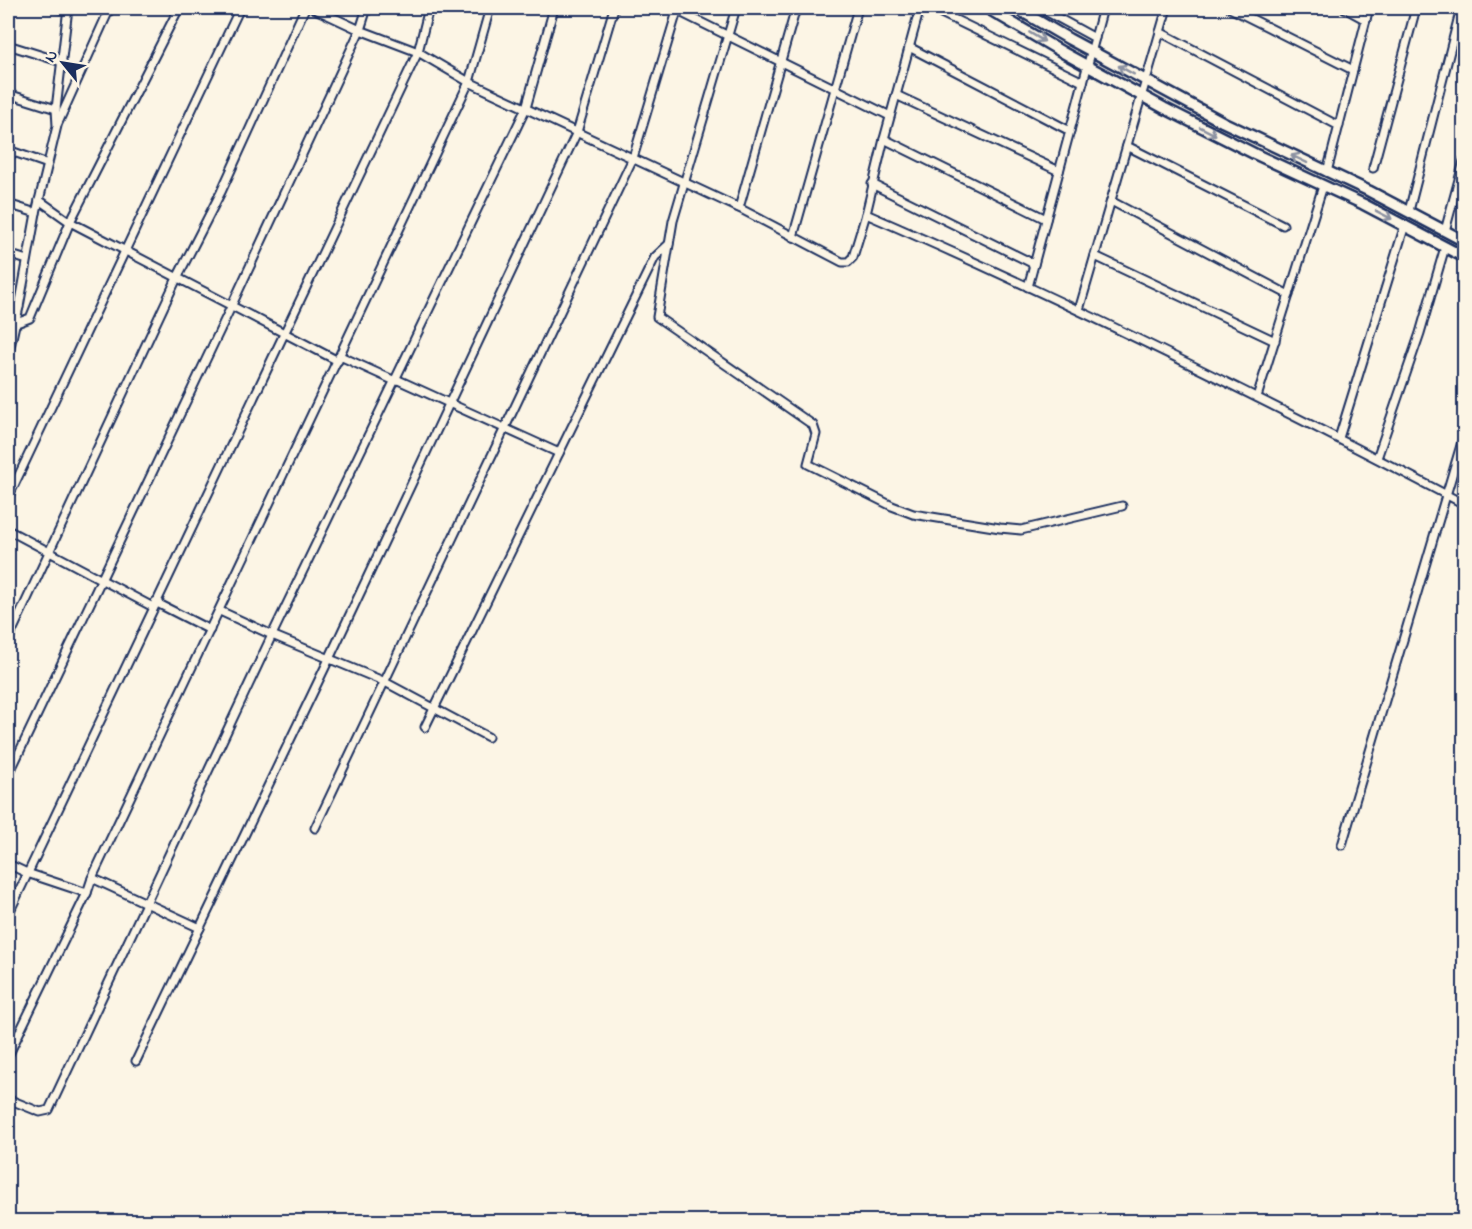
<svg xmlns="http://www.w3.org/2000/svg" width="1472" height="1229" font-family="'Indie Flower',sans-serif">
  <rect width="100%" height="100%" fill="#fcf5e5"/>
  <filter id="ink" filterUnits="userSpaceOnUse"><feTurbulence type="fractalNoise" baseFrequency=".0167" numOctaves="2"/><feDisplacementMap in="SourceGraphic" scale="12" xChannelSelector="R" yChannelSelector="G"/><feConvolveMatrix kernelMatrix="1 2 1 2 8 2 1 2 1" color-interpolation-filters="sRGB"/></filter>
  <g filter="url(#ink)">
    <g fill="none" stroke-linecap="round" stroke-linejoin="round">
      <g stroke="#1b2f5e" stroke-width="11">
        <g id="street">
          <polyline points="56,8 68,11"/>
          <polyline points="313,8 360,30 418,52 469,82 739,208 842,262 848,262 853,257 866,214"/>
          <polyline points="672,8 890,116"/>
          <polyline points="736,8 673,221 657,317 813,425 816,434 808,464 892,506 913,514 1000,528 1021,530 1122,506"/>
          <path d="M920,8L884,139L866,214C1070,302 1268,401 1464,504"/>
          <polyline points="931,8 1083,82"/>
          <polyline points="1040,8 1095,38"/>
          <polyline points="1230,8 1353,70"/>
          <polyline points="1344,8 1366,20"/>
          <polyline points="1160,32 1339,126"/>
          <polyline points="8,45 62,62"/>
          <polyline points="909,47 1070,131"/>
          <polyline points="8,94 56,109"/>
          <polyline points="896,95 1059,171"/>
          <polyline points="58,123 110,8"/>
          <polyline points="884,139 1046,219"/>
          <polyline points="1127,146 1283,225"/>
          <polyline points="8,150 48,164"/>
          <polyline points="1373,168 1416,8"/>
          <polyline points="1327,172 1369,8"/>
          <polyline points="872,184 1034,264"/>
          <polyline points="39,200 70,222 338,361"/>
          <polyline points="1111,201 1289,295"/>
          <polyline points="8,204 36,213"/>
          <polyline points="739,208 796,8"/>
          <polyline points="1409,211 1461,8"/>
          <polyline points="1445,231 1464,161"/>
          <polyline points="793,237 858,8"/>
          <polyline points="8,254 27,260"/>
          <polyline points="1095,256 1275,341"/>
          <polyline points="1028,287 1103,8"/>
          <polyline points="8,304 19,307"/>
          <polyline points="1079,310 1167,8"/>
          <polyline points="14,324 30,318 70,222 179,8"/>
          <polyline points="8,356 19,307 36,213 57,126 56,109 68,8"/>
          <polyline points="340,356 395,381"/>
          <polyline points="396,379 559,453"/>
          <polyline points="1257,397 1323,186"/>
          <polyline points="1339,438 1405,225"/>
          <polyline points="1377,458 1420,333 1445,247"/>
          <polyline points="8,498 240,8"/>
          <polyline points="8,530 153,607"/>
          <polyline points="155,602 210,630"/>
          <polyline points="220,611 272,635 383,681 488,737"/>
          <polyline points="8,640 177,278 221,192 305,8"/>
          <polyline points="425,727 655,257 669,244"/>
          <polyline points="8,776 231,307 360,30 367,8"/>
          <polyline points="315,828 633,158 678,8"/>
          <polyline points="1342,845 1464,435"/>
          <polyline points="8,864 27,873 87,893"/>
          <polyline points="92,878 200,928"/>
          <polyline points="8,915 418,52 429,8"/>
          <polyline points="8,1056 87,893 92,878 469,82 490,8"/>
          <polyline points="136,1061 329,659 577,132 614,8"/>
          <polyline points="8,1099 40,1112 49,1110 272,635 526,108 554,8"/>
        </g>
      </g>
      <g stroke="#1b2f5e" stroke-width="14">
        <g id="secondary">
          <polyline points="987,8 1062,52 1164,108 1255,154 1363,204 1464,257"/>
          <polyline points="1016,8 1069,39 1223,122 1369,191 1464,241"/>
        </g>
      </g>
      <use href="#street" stroke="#fcf5e5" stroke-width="7"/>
      <use href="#secondary" stroke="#fcf5e5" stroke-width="9"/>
    </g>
    <defs><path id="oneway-shaft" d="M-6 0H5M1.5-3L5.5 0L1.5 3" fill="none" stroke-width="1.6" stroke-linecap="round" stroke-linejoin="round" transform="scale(1.5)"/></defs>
    <g stroke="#8c92a2">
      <use href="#oneway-shaft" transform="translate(1037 37) rotate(31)"/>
      <use href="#oneway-shaft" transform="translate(1126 70) rotate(-151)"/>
      <use href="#oneway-shaft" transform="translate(1208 131) rotate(27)"/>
      <use href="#oneway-shaft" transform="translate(1299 159) rotate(-154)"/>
      <use href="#oneway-shaft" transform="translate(1384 215) rotate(27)"/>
    </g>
  </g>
  <rect width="1472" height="1229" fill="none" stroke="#fcf5e5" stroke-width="30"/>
  <rect x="15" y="15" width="1442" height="1199" fill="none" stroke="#1b2f5e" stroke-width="2" filter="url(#ink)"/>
  <g transform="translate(63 63) rotate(300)" stroke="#fcf5e5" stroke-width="4.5" paint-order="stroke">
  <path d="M0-4.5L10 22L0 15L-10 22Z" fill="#1b2f5e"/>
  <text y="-9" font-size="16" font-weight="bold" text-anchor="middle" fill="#1b2f5e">N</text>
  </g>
</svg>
